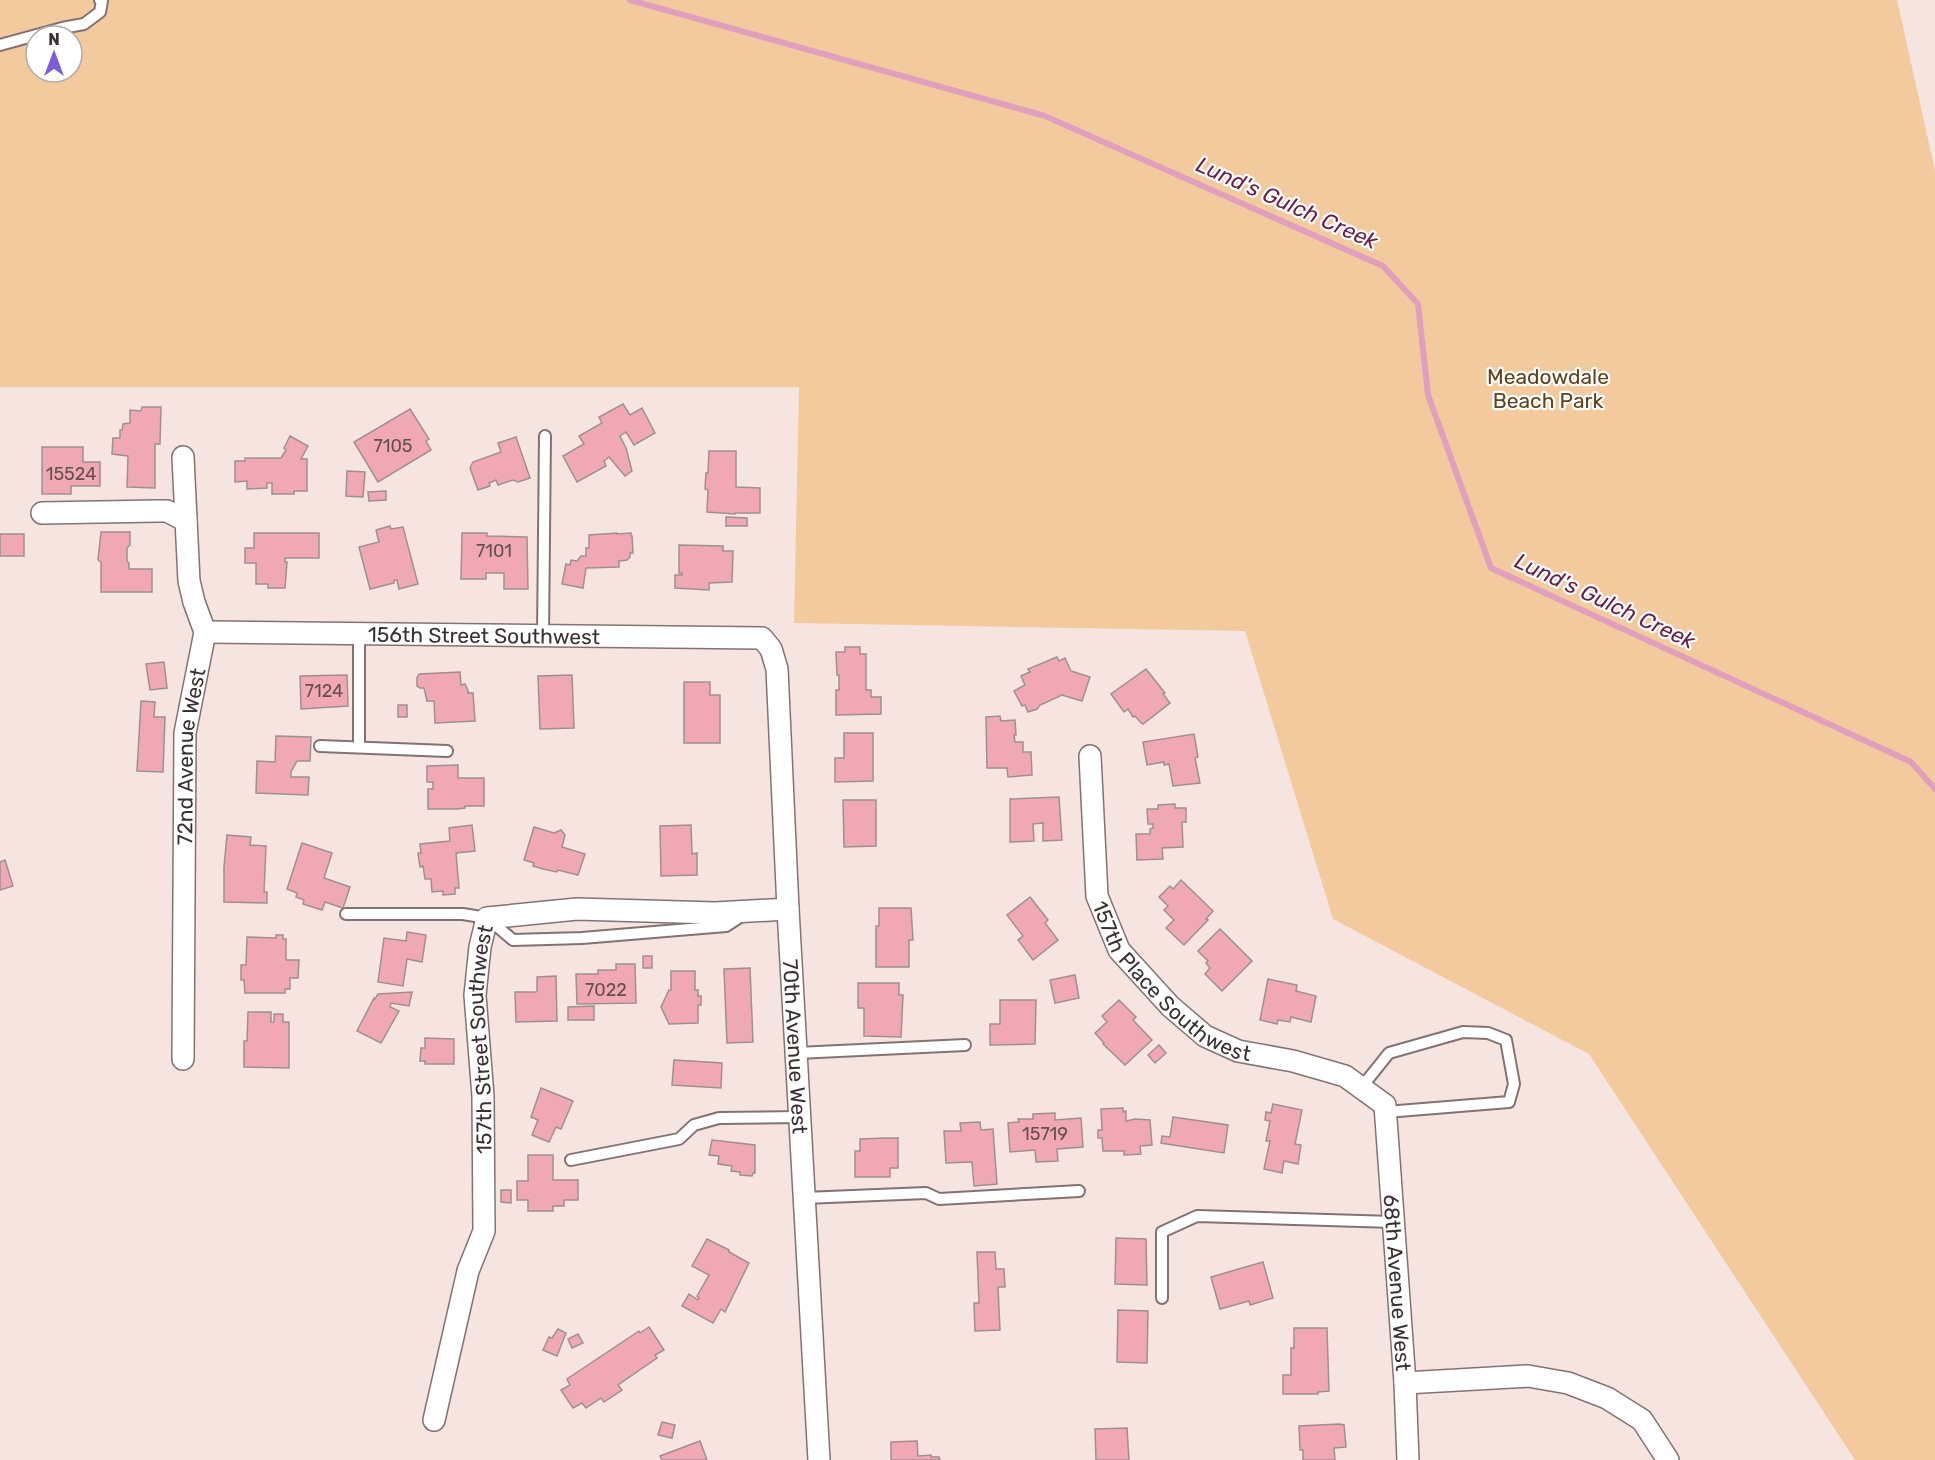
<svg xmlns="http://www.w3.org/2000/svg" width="1935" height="1460" font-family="Rubik,sans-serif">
  <rect width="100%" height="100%" fill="#f6e4e1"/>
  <path fill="#f3c99e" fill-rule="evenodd" d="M0,0H1897L1935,171V1460H1855L1589,1054L1333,919L1245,631L794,623L799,387H0ZM36,36H72V72H36Z"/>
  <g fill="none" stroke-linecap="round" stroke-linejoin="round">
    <polyline stroke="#df9fbd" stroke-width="6" points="630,0 1045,116 1383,266 1418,304 1428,395 1491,568 1911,762 1935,789"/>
  </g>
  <g fill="#f0a9b4" stroke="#a08f91" stroke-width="1.5">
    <polygon points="623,404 630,415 642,408 655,433 634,445 626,432 620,436 626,448 632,471 625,476 609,457 604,461 606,466 577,482 563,456 584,444 579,436 602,423 599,417"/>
    <polygon points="142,407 161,407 160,444 155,444 155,488 127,487 128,456 112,454 113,438 120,438 120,430 122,430 123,424 130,423 130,410 141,411"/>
    <polygon points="410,409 429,439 426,441 431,450 378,482 354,442"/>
    <polygon points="290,436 308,446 301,459 307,459 307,491 294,491 294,494 272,494 272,483 267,483 267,488 247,489 247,481 235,482 235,461 245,461 245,458 281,458 286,450 284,448"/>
    <polygon points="516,437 530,478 518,482 513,480 498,485 496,480 489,483 490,486 478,490 470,468 473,462 501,452 498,443"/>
    <polygon points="42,447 83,447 83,462 100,462 100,486 71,486 71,494 42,494"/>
    <polygon points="709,451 736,451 736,487 760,488 760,513 735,513 735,514 707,512 708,490 705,489 706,473 708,473"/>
    <polygon points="347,471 365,472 363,497 346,496"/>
    <polygon points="386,491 386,500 369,501 368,492"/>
    <polygon points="726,517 747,518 747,526 726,526"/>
    <polygon points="390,526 391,529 403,527 418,584 399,589 397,580 394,580 394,583 370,589 359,547 379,542 376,530"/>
    <polygon points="101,532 130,532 130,545 127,548 127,561 129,563 129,569 152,569 152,592 101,592 101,562 98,560"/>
    <polygon points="254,533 319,533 319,558 285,558 285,562 287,562 285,588 268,588 268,584 256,584 256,563 245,563 245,548 254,548"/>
    <polygon points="462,533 487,533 487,536 527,537 528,589 504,589 504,573 486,573 486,579 461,579"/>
    <polygon points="617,533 617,534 631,533 631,536 632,536 633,553 630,553 630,557 627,560 619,561 619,567 586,568 583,588 562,584 566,564 570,565 571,560 577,561 581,556 586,556 586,548 589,548 589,535"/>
    <rect x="0" y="534" width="24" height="22"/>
    <polygon points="679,545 723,546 723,551 733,551 732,582 709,583 709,590 675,588 675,575 682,575 682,573 679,573"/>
    <polygon points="845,647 860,647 860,654 866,654 866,690 871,690 871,697 881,697 881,714 836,715 836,690 839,690 839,675 837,675 836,652 845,652"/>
    <polygon points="1057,657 1059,661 1065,658 1071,671 1090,677 1082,701 1062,695 1040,705 1037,709 1028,712 1025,705 1022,706 1014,691 1025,685 1021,676 1030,672 1028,669"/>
    <polygon points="164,662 167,688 150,690 146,664"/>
    <polygon points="1146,669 1165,693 1163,694 1170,703 1143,724 1141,723 1135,716 1133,717 1128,709 1124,712 1111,694"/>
    <polygon points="460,672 461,685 465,684 469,693 467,693 473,693 475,721 435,723 434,701 427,701 424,688 420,688 417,686 417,678 419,674"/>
    <polygon points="347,675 348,706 301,709 300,676"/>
    <polygon points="572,675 574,728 540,729 538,676"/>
    <polygon points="684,682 710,682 710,695 720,695 720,743 684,743"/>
    <polygon points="141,701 155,702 154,717 165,717 163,772 137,771"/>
    <rect x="398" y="705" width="9" height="12"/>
    <polygon points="1000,716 1001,721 1015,720 1016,735 1014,735 1015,742 1023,742 1023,752 1031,752 1032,775 1008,777 1007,768 987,768 986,717"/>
    <polygon points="844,733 873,733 873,781 835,782 835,758 844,758"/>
    <polygon points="1194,734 1198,757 1195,758 1200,783 1173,786 1169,764 1164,765 1164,762 1147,765 1143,742"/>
    <polygon points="276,736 311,737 310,761 297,761 291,772 291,777 309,777 308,795 256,793 257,761 275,762"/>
    <polygon points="458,765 458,778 484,778 484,806 465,806 465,808 456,809 428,809 428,789 433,789 433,782 427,782 427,766"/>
    <polygon points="1059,797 1062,840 1043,841 1043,823 1033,824 1034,841 1010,842 1010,799"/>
    <polygon points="843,800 876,800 876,846 844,847"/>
    <polygon points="1175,804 1175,808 1186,808 1186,822 1182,822 1183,847 1162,848 1163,859 1137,860 1136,834 1150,834 1150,829 1153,828 1153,824 1148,824 1147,809 1158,809 1158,805"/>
    <polygon points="472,825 475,851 456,853 459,888 455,888 455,894 443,895 443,891 432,892 431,879 425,879 423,866 420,867 418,853 421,853 420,844 450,841 449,828"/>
    <polygon points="691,825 692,854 697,853 697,875 661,876 660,826"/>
    <polygon points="534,827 554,833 561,830 565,835 562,847 585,854 578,875 558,870 557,872 543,869 533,866 534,863 524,860"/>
    <polygon points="227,835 251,837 250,845 266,846 264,892 267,892 267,903 224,902 224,867"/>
    <polygon points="302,843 332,853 324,878 350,887 343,908 325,902 322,910 303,904 304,900 296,897 297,893 287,889"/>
    <polygon points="5,860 13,886 0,890 0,862"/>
    <polygon points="1181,880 1213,911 1206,919 1208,920 1184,945 1166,928 1174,920 1164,910 1168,906 1159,897 1170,886 1173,889"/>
    <polygon points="1030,897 1048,920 1045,923 1058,940 1033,960 1018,940 1023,936 1007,915"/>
    <polygon points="879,908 911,908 913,940 909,940 909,967 876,967 876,926 879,926"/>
    <polygon points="1220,929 1252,961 1222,991 1205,974 1210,968 1206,963 1208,961 1198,951"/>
    <polygon points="407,932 426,935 422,962 407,959 403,986 378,982 384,938 406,941"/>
    <polygon points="276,935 283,935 283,939 286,939 286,960 299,960 298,978 290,978 290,989 285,989 285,993 245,993 244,980 245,980 241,980 241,965 246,965 247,937 276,938"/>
    <rect x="643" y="956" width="9" height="12"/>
    <polygon points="616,964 635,964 636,1003 577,1004 576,974 598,974 598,970 616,970"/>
    <polygon points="750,968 753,1042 727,1043 724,969"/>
    <polygon points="671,971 695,971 695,990 698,990 698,996 701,996 701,1005 698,1005 698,1023 669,1024 661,1007 669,990 671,990"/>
    <polygon points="1075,975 1079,998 1055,1003 1050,980"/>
    <polygon points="556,976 557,1021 516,1022 515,992 536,992 537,991 537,977"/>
    <polygon points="1268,979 1297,985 1296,991 1316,996 1311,1022 1291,1017 1290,1022 1278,1020 1277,1024 1260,1020"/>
    <polygon points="858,983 899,983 899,995 903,995 901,1037 864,1036 864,1008 858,1008"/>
    <polygon points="412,992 409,1006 391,1003 390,1007 399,1011 381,1043 357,1031 374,998 375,999 378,994"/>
    <polygon points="1000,1000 1036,1000 1035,1044 990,1045 990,1024 1000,1024"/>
    <polygon points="1119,1000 1136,1017 1133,1020 1152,1040 1125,1065 1103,1044 1104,1043 1095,1033 1107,1022 1102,1016"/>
    <polygon points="594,1006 594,1020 568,1020 568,1007"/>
    <polygon points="248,1012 271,1012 271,1022 274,1022 274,1014 283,1014 283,1022 289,1022 289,1068 244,1067 244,1041 247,1041"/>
    <polygon points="425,1038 454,1039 454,1064 425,1064 425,1061 420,1061 421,1048 425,1048"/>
    <polygon points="1159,1045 1166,1053 1155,1063 1148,1055"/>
    <polygon points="674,1060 722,1063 721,1088 672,1085"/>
    <polygon points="541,1088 573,1101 561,1129 556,1127 549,1142 532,1135 538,1120 531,1117"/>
    <polygon points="1273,1104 1302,1110 1295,1144 1301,1145 1298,1164 1284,1161 1282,1173 1264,1169 1270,1141 1266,1141 1270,1121 1265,1120 1266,1112 1271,1113"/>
    <polygon points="1123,1108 1123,1112 1126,1111 1126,1121 1135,1119 1150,1120 1152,1145 1140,1146 1141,1154 1124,1155 1124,1151 1103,1151 1102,1138 1098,1138 1098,1130 1102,1130 1101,1109"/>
    <polygon points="1055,1113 1055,1120 1081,1118 1083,1147 1057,1149 1058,1161 1036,1162 1035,1150 1010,1152 1008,1123 1019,1122 1018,1119 1033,1119 1033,1114"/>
    <polygon points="1173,1117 1228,1125 1224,1153 1161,1143 1162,1136 1170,1137"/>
    <polygon points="980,1122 981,1130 993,1129 997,1184 974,1186 972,1162 946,1163 944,1131 961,1131 960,1123"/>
    <polygon points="885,1138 898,1138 898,1168 890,1168 890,1177 855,1177 855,1151 860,1151 860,1139"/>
    <polygon points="712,1140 755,1145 755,1173 753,1173 752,1176 740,1175 740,1172 731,1171 732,1166 718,1164 719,1156 709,1155"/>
    <polygon points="528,1155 553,1155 553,1180 578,1180 578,1200 564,1200 564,1206 553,1206 553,1211 528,1211 528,1200 517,1200 517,1181 528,1181"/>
    <polygon points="501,1190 511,1190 511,1203 501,1202"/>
    <polygon points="1116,1238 1146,1239 1147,1285 1115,1284"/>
    <polygon points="707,1239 729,1250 729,1252 749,1263 725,1312 721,1309 713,1323 682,1306 689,1294 698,1300 699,1298 697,1296 709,1275 692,1266"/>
    <polygon points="977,1252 995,1252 996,1269 1004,1269 1005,1287 998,1287 1000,1330 975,1331 974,1303 979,1303"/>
    <polygon points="1263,1262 1273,1298 1250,1305 1249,1301 1220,1309 1211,1277"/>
    <polygon points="1118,1310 1148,1311 1147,1363 1117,1362"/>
    <polygon points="649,1327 664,1350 655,1355 657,1358 618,1385 622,1390 604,1402 601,1398 586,1408 582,1403 573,1408 561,1390 570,1385 567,1379 639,1331 640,1333"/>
    <polygon points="1294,1328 1327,1328 1329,1391 1318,1392 1318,1394 1283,1394 1283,1375 1291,1375 1291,1348 1294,1348"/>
    <polygon points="558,1329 566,1333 557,1356 543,1350 549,1337 552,1338"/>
    <polygon points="578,1334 583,1343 572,1348 568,1339"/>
    <polygon points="662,1422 675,1425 672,1438 658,1435"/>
    <polygon points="1339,1424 1344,1425 1346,1447 1334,1448 1335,1460 1303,1460 1303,1450 1300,1450 1299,1426"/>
    <polygon points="1127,1428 1129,1460 1096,1460 1095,1429"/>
    <polygon points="700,1441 707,1460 662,1460 660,1456"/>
    <polygon points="917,1441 918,1456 931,1455 931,1457 939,1457 940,1460 891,1460 891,1442"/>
  </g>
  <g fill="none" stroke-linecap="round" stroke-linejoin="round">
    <g stroke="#837370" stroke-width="14">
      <g id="service">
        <polyline points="0,45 62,28 84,24 100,12 102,1 100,0"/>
        <polyline points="543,636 545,436"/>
        <polyline points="320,746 447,751"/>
        <polyline points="359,747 359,633"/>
        <polyline points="346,914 463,914 487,918 513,940 582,938 726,926 743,915"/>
        <polyline points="797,1053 965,1045"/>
        <polyline points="1361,1088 1389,1053 1463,1032 1488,1033 1506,1040 1514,1084 1509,1102 1386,1112"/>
        <polyline points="571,1160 679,1139 694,1125 719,1118 800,1117"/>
        <polyline points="804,1198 926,1193 939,1199 1079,1191"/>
        <polyline points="1162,1298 1162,1232 1197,1216 1393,1222"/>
      </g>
    </g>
    <g stroke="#837370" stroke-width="24">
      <g id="minor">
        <polyline points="42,513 157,511 167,511 186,521"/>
        <path id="s1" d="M205,632L762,638L771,649L777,669L788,909L819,1460"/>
        <path id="s2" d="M1090,756L1097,896L1119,950L1170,1006L1205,1036L1238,1051L1293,1061L1345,1076L1385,1105L1405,1383L1408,1460"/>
        <path id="s3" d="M183,1059L185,733L205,632L194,602L189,581L183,457"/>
        <polyline points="1405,1383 1528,1376 1568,1383 1607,1398 1642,1420 1668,1460"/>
        <path id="s4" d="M434,1420L468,1271L484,1231L483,1096L475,995L480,947L487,918L577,909L715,913L788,909"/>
      </g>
    </g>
    <use href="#service" stroke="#fff" stroke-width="10"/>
    <use href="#minor" stroke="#fff" stroke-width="21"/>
  </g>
  <g text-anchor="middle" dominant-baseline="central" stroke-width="4.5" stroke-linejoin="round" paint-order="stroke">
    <g font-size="18" fill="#664f51">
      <text x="393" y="446">7105</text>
      <text x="71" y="474">15524</text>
      <text x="494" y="551">7101</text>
      <text x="324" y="691">7124</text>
      <text x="606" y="990">7022</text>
      <text x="1045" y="1134">15719</text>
    </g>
    <g font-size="21" fill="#62411c" stroke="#fff">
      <text x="1548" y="376">Meadowdale<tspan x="1548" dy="24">Beach Park</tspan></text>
    </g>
    <g font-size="21" fill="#383130" stroke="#fff">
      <text stroke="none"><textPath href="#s1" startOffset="279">156th Street Southwest</textPath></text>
      <text stroke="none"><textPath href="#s3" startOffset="303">72nd Avenue West</textPath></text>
      <text stroke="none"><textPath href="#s2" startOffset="258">157th Place Southwest</textPath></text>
      <text stroke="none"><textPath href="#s4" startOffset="388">157th Street Southwest</textPath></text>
      <text stroke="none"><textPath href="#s1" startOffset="970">70th Avenue West</textPath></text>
      <text stroke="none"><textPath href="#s2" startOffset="694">68th Avenue West</textPath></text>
    </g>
    <g font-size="22" font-style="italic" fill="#671e47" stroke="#fff">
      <text transform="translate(1287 203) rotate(24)">Lund's Gulch Creek</text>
      <text transform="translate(1605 601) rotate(25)">Lund's Gulch Creek</text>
    </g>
  </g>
  <g transform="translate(54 54)"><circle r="28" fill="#ffffff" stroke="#afadac" stroke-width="1.5"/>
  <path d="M0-4.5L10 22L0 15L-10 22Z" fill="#7c5dd7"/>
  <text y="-9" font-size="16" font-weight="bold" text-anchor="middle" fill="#383130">N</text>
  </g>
</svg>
